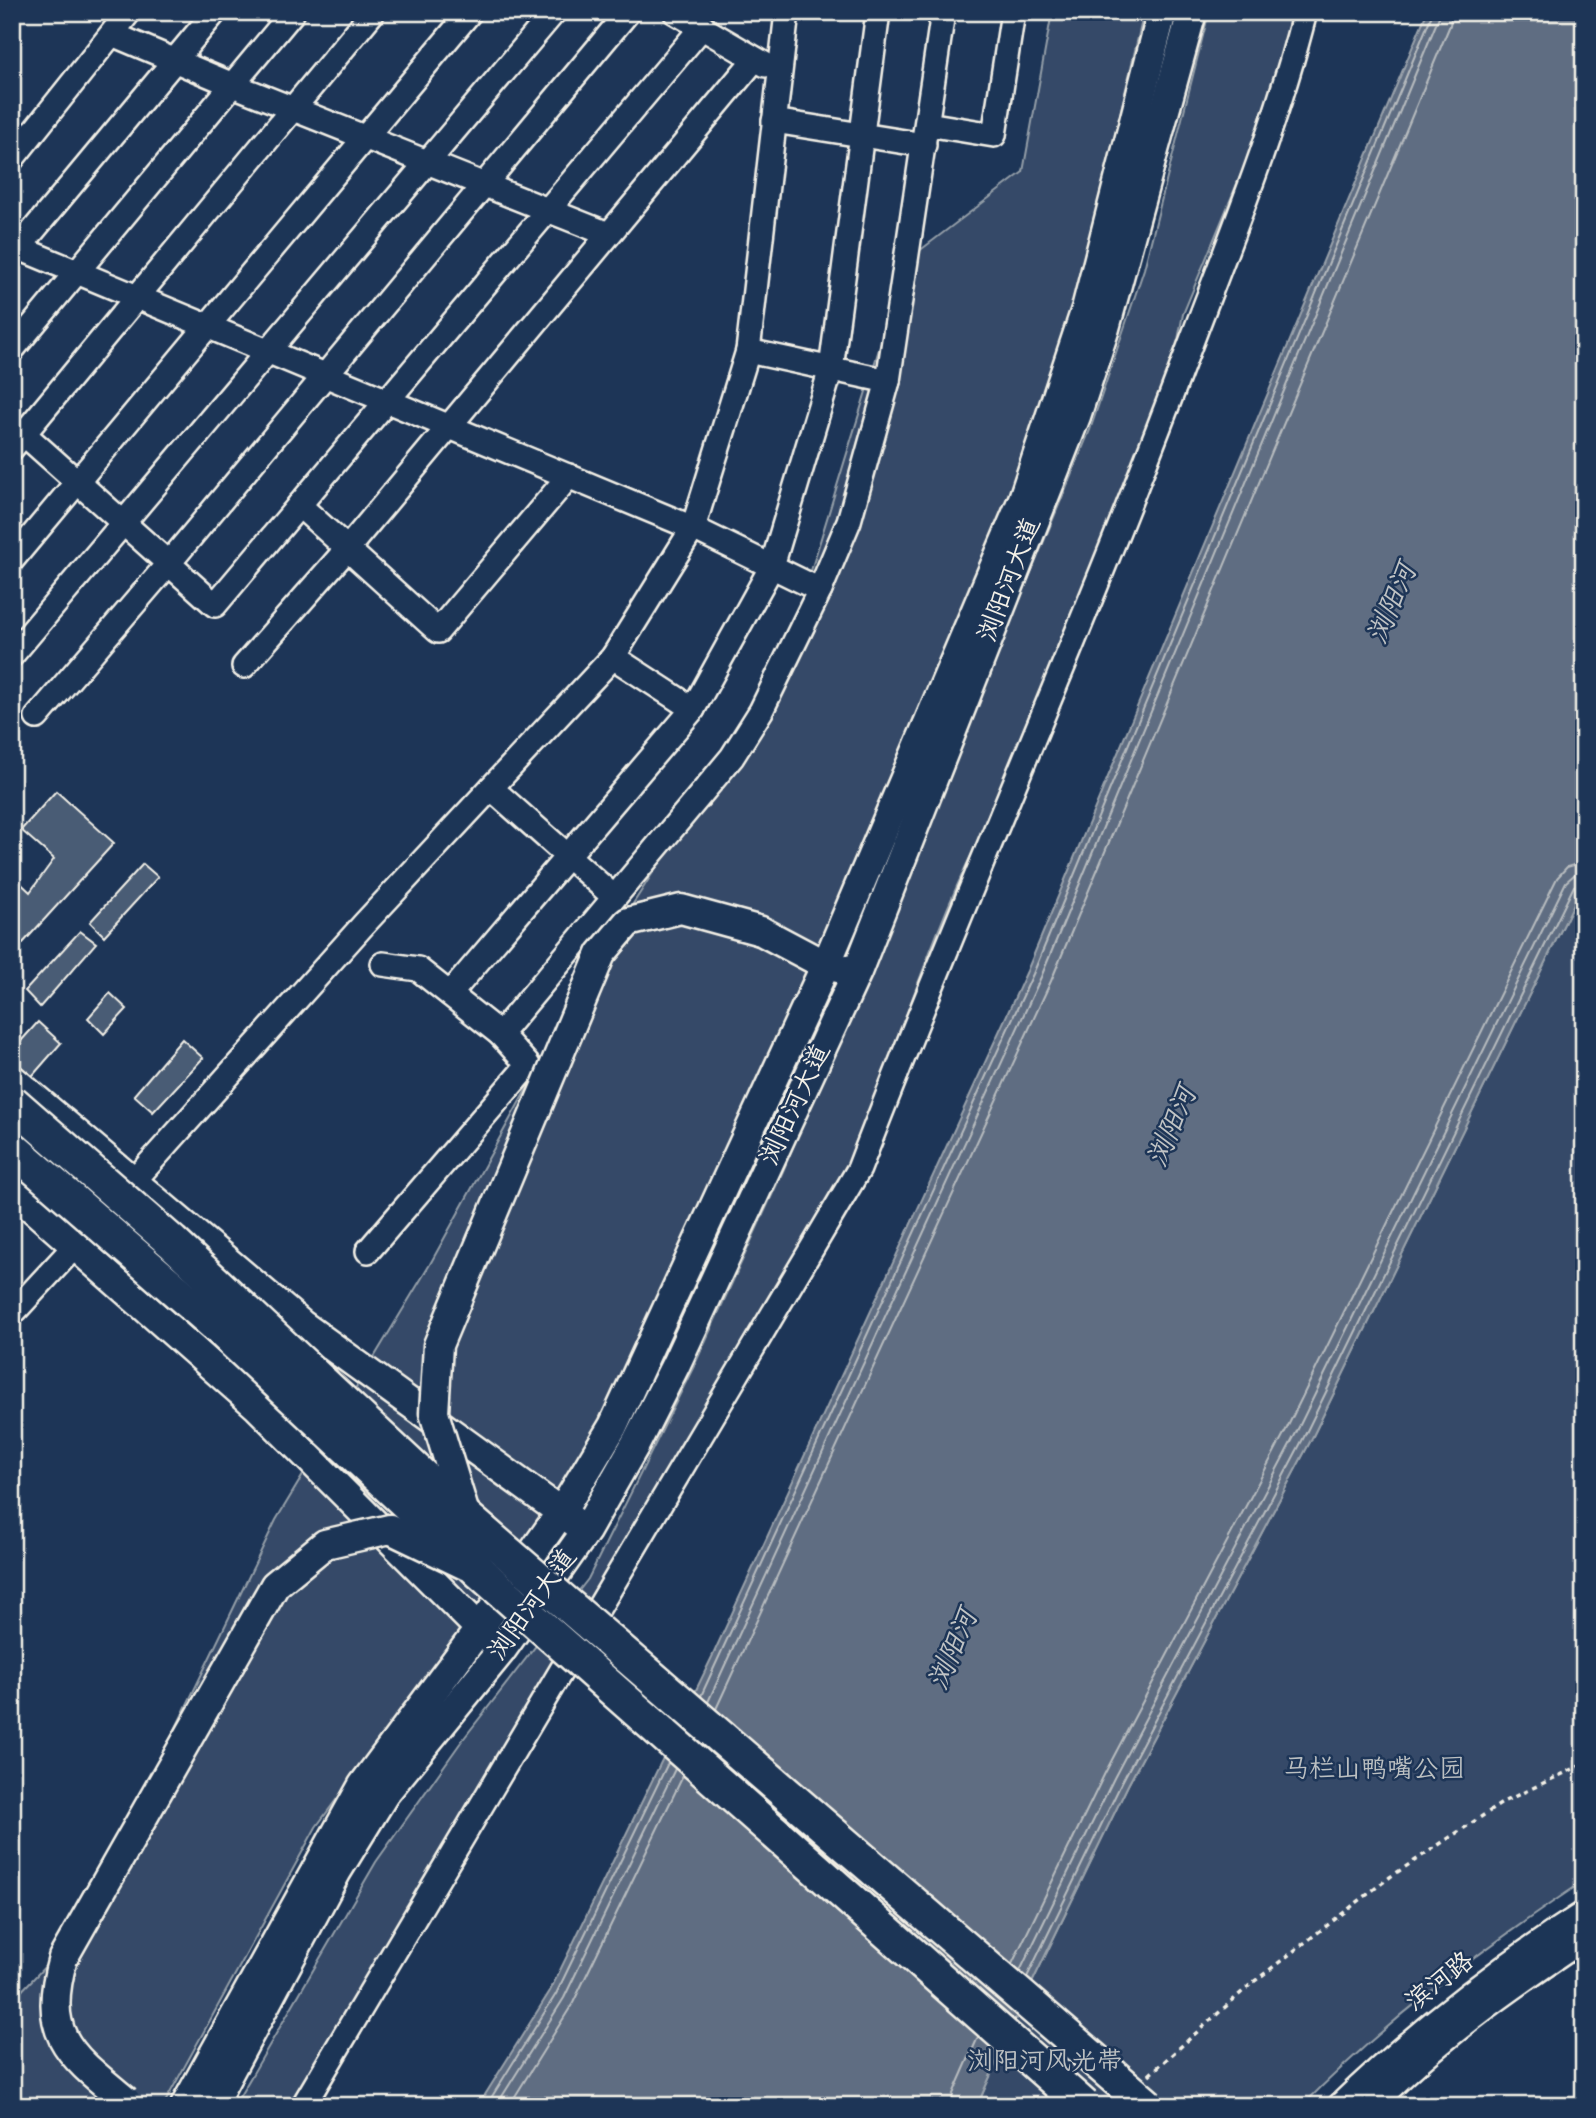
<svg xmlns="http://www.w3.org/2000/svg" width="1596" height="2118" font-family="Mynerve,'LXGW WenKai TC',sans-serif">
  <rect width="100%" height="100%" fill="#1d3557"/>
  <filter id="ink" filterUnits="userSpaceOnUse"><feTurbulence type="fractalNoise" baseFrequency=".0143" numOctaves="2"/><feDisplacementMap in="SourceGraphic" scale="14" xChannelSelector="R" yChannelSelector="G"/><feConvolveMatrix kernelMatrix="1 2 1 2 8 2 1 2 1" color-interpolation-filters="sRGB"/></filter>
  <g filter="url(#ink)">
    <g fill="#354a67" stroke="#949ea8" stroke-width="2">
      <polygon points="1052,12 1144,12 1050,413 613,1426 316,1827 163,2106 12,2106 12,2001 77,1933 276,1520 429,1266 601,954 779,675 906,261 1023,172"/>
      <path d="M1209,12H1297L1278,85L1183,314L1172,371L976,845C922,955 890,1075 838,1186L289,2106H234L376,1862L461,1742L588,1579L695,1364L783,1171L1090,430L1144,269Z"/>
      <path d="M1584,883V1881C1483,1948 1387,2020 1302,2106H977L1028,1991L1128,1785L1311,1440Z"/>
    </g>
    <polygon fill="#5e6d82" stroke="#9aa2ab" stroke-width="2" points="1427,12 1584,12 1584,883 1311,1440 1128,1785 1028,1991 977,2106 478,2106 550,1991 712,1657 1027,971"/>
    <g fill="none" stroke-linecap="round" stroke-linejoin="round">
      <g stroke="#b8bcbf" stroke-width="2">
        <polyline points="701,1696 1033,974 1433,12"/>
        <polyline points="708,1702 1041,977 1441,12"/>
        <polyline points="716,1709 1051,981 1450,25 1452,12"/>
        <polyline points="1012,1964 1105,1773 1287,1428 1557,878 1567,867 1584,862"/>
        <polyline points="1020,1971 1114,1778 1296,1433 1566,882 1574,875 1584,873"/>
        <polyline points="1027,1977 1122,1782 1304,1437 1574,886 1584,882"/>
        <polyline points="486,2106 556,1994 668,1763"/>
        <polyline points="496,2106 564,1998 675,1769"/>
        <polyline points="509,2106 573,2003 683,1776"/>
        <polyline points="951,2106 953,2094 978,2037"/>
      </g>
    </g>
    <g fill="#485b74" stroke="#f4f1e8" stroke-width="2">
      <polygon points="56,791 114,843 22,944 12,935 12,875 30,892 54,859 21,830"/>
      <polygon points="143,864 158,877 104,936 90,922"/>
      <polygon points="80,931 96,943 40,1007 25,991"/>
      <polygon points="110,993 127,1009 104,1034 88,1018"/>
      <polygon points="38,1022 61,1043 27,1082 12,1069 12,1051"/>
      <polygon points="182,1039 203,1058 153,1112 134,1095"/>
    </g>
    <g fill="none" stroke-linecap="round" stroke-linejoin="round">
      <g stroke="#f4f1e8" stroke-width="28">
        <g id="minor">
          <polyline points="675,12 766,65"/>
          <polyline points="112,34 233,85 608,234"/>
          <polyline points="774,121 924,145"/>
          <polyline points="927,124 994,135 1013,12"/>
          <polyline points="12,159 129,12"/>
          <polyline points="12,245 693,528 820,590"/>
          <polyline points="12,256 215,12"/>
          <polyline points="12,350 293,12"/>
          <polyline points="748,351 888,381"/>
          <polyline points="24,434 215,605 703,26"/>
          <polyline points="12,448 373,12"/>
          <polyline points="299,505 438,631 569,476"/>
          <polyline points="12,560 470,12"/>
          <polyline points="12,655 554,12"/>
          <polyline points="613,657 693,709"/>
          <polyline points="244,666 347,549 755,59"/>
          <polyline points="37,717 169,563 628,12"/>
          <polyline points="491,788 614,897"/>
          <polyline points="450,994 693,709 772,566 831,369 878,12"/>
          <polyline points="500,1034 732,757 761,711 820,590 849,521 888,381 943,12"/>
          <polyline points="123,1193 365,923 613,657 693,528 748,351 787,12"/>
          <polyline points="368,1251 528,1065 500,1034 418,969 383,964"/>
          <polyline points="12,1314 86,1234"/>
          <path d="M303,2106L859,1169C965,893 1086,624 1189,348C1231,237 1276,127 1305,12"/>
          <path d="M1339,2106C1414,2034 1496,1969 1584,1913"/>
          <path d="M1372,2106C1435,2041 1509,1989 1584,1939"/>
        </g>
      </g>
      <g stroke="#f4f1e8" stroke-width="33">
        <g id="major">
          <polyline points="761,931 825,965 843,969"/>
          <polyline points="12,1079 301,1324 576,1523"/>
          <polyline points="12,1190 258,1407 492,1641"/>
          <polyline points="185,2106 363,1785 480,1628 562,1511 613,1426 828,960 1023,499 1086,309 1162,12"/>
          <polyline points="211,2106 337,1871 385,1793 501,1651 586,1531 636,1443 676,1364 857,972 1076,416 1105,328 1192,12"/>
        </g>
      </g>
      <polyline stroke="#f4f1e8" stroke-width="3.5" stroke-dasharray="5 5" stroke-linecap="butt" points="1149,2075 1251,1984 1390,1877 1505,1801 1584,1764"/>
      <use href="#minor" stroke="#1d3557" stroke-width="23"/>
      <use href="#major" stroke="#1d3557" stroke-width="28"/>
      <g stroke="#f4f1e8" stroke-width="33" stroke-linecap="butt">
        <g id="major-bridge">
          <polyline points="466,1517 434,1413 438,1345 601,954 628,922 681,909 761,931"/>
          <path d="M126,2101C69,2054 41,2036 63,1958L275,1585L325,1544L390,1529L465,1565"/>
        </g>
      </g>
      <g stroke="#f4f1e8" stroke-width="38" stroke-linecap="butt">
        <g id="highway-bridge">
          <polyline points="12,1102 172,1242 466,1517 1148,2106"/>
          <polyline points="12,1148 219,1328 481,1573 1084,2106"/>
        </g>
      </g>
      <use href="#major-bridge" stroke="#1d3557" stroke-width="28"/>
      <use href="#highway-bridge" stroke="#1d3557" stroke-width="33"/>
    </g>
  </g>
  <g text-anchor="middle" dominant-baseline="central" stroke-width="5" stroke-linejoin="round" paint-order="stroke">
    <g font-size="26" fill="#f4f1e8" stroke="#1d3557">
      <text transform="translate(1010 580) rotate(-69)">浏阳河大道</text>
      <text transform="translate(796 1105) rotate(-65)">浏阳河大道</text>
      <text transform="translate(533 1605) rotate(-54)">浏阳河大道</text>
      <text transform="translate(1440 1982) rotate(-38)">滨河路</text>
    </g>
    <g font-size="26" fill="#bbbfc1" stroke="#1d3557">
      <text x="1374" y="1770">马栏山鸭嘴公园</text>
      <text x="1045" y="2062">浏阳河风光带</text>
    </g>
    <g font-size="28" font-style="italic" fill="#c0c3c4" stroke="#1d3557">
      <text transform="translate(1393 604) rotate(-67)">浏阳河</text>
      <text transform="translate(1173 1127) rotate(-67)">浏阳河</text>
      <text transform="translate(954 1650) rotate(-67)">浏阳河</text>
    </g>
  </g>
  <rect width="1596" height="2118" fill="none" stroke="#1d3557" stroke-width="42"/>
  <rect x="21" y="21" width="1554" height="2076" fill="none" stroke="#f4f1e8" stroke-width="2.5" filter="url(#ink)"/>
</svg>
